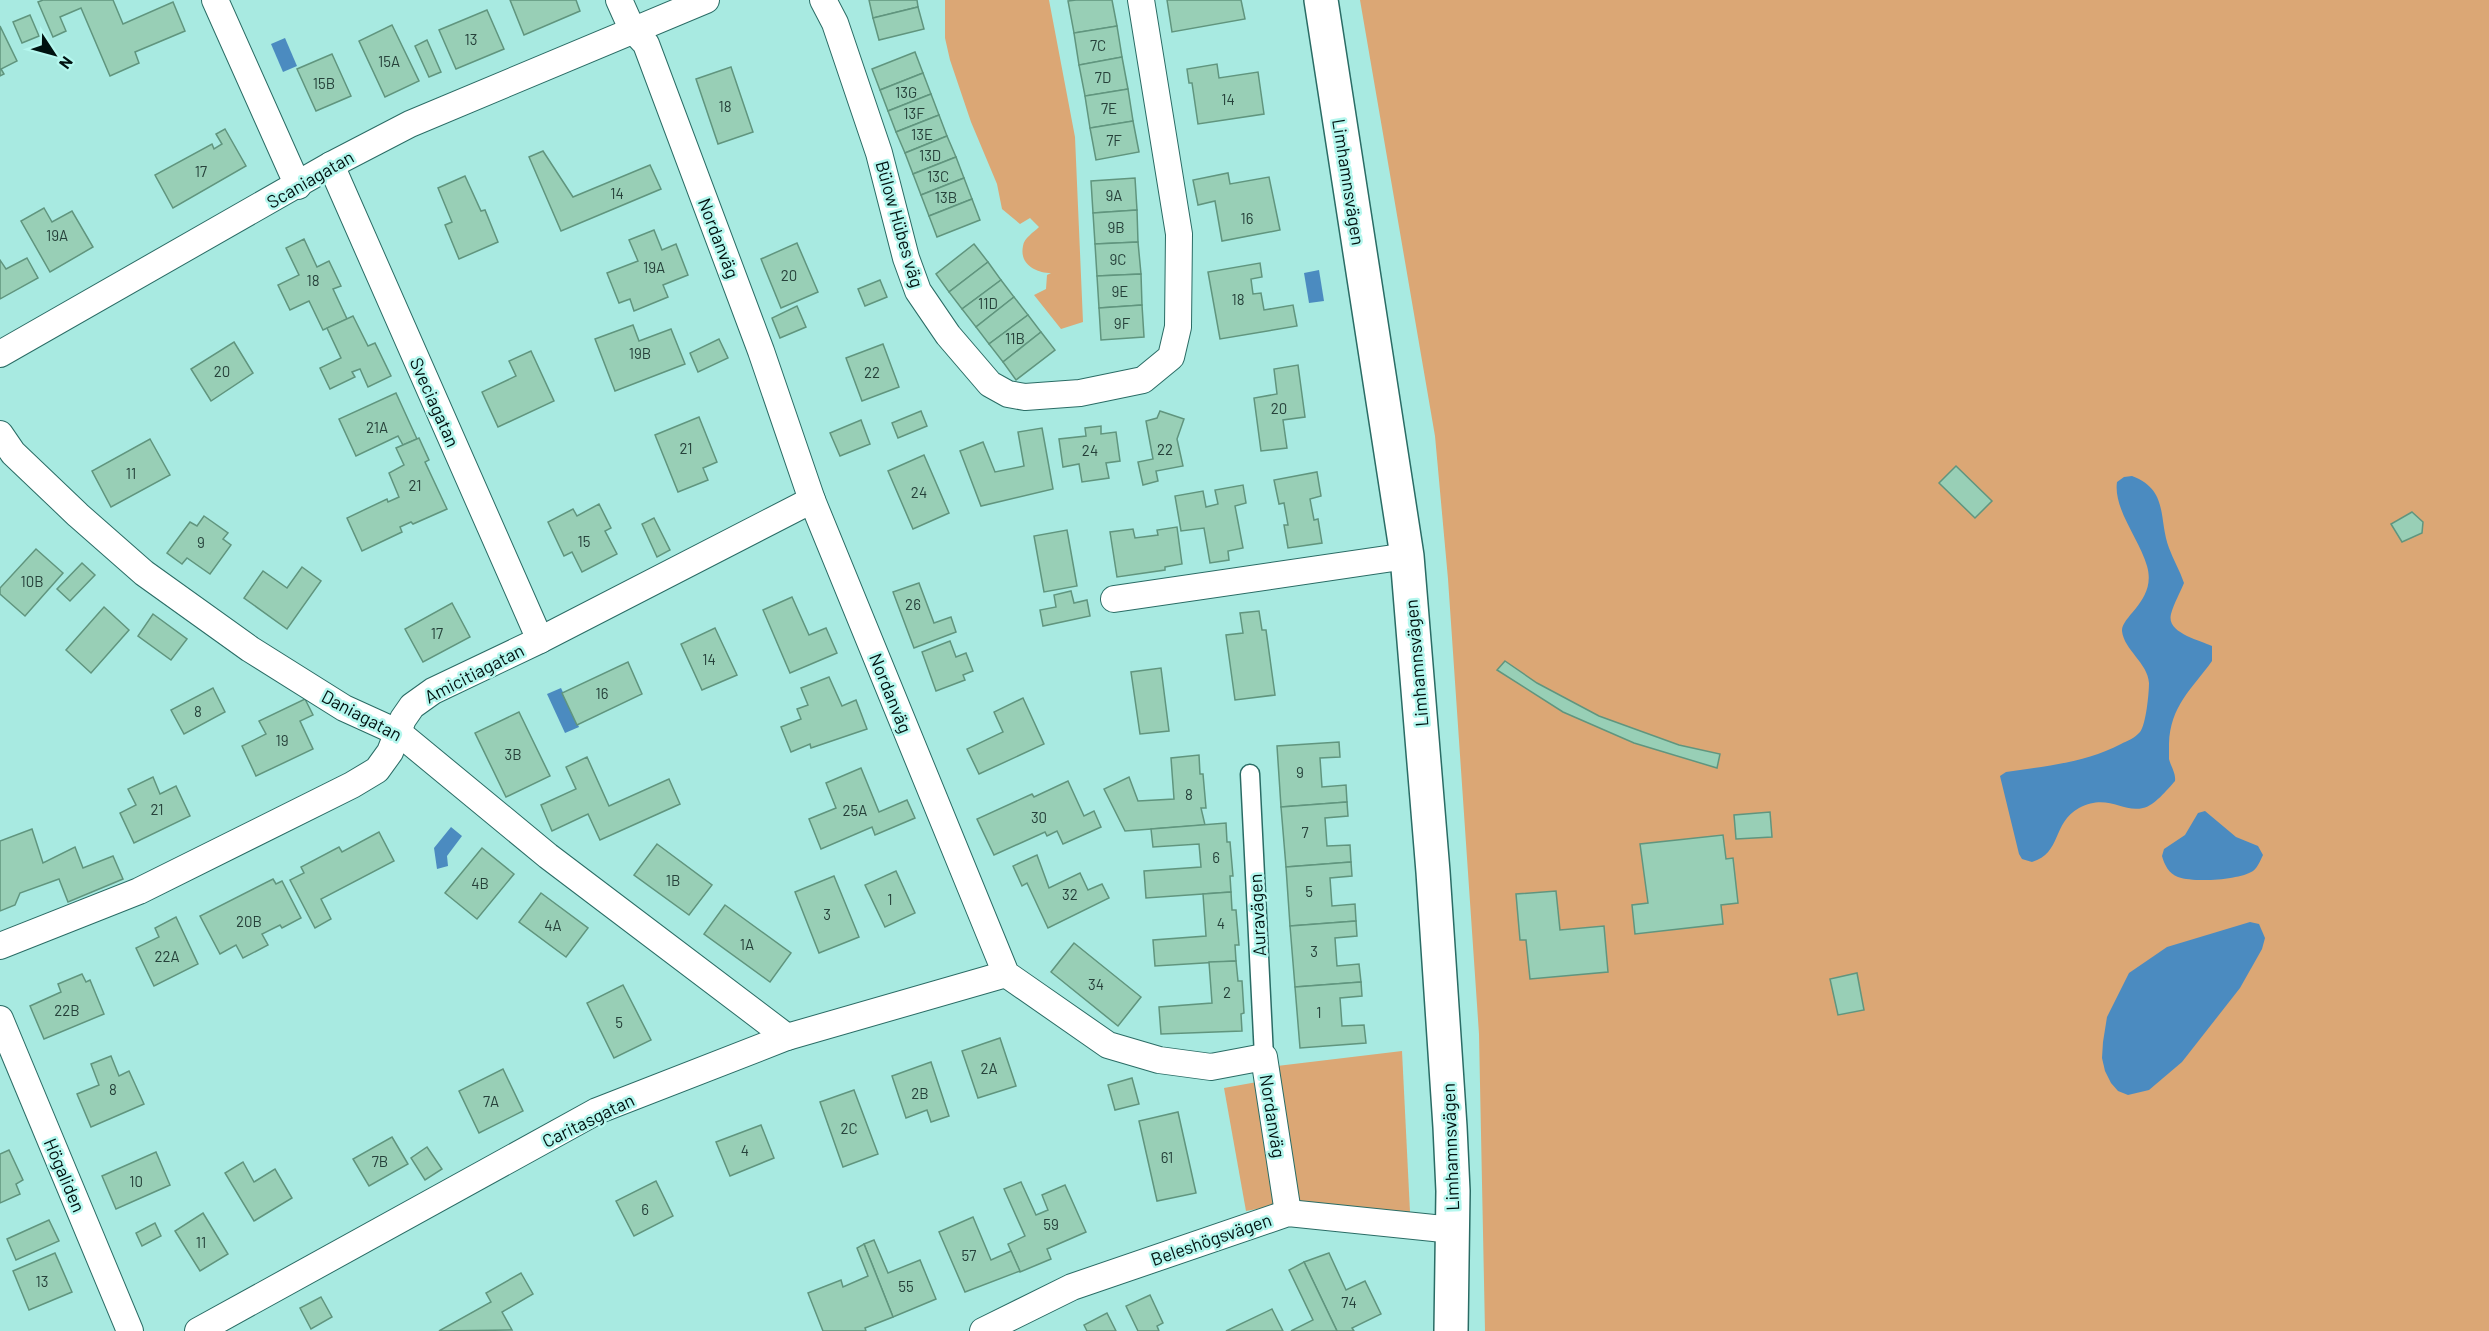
<svg xmlns="http://www.w3.org/2000/svg" width="2489" height="1331" font-family="Barlow,sans-serif">
  <rect width="100%" height="100%" fill="#a8eae1"/>
  <g fill="#dba775">
    <path d="M945,0H1049L1075,137L1083,322L1061,329L1034,295L1046,289L1047,275L1051,273C1037,273 1019,265 1023,246C1024,238 1034,232 1039,227L1030,218L1020,224L1002,209L997,184L971,122L950,60L945,38Z"/>
    <polygon points="1360,0 2489,0 2489,1331 1485,1331 1479,1034 1448,579 1435,436"/>
    <polygon points="1402,1051 1410,1212 1297,1203 1277,1066"/>
    <polygon points="1257,1082 1279,1205 1246,1211 1224,1088"/>
  </g>
  <g fill="#4b8bc0">
    <polygon points="285,38 297,66 283,72 271,44"/>
    <polygon points="1319,270 1324,301 1309,303 1304,273"/>
    <path d="M2132,476C2169,490 2158,518 2169,548C2173,559 2180,571 2184,583C2180,593 2174,603 2171,614C2166,633 2200,640 2212,646V661C2192,689 2170,706 2169,744C2169,749 2169,754 2169,759C2171,767 2176,773 2175,781C2167,790 2154,806 2143,808C2122,813 2108,793 2079,808C2052,823 2062,853 2032,862L2022,859L2019,854L2000,776L2006,772C2046,766 2084,763 2121,744C2127,741 2135,738 2140,732C2146,725 2149,693 2149,683C2148,663 2124,650 2122,631C2121,616 2157,600 2147,566C2140,540 2113,509 2117,482L2124,477Z"/>
    <polygon points="561,688 579,727 565,733 547,694"/>
    <path d="M2205,811L2236,837L2258,846L2263,855C2260,861 2258,867 2253,871C2239,880 2195,883 2178,877C2169,874 2164,864 2162,856L2164,849L2185,835L2198,813Z"/>
    <polygon points="451,827 462,836 447,856 448,866 437,869 434,848"/>
    <polygon points="2250,922 2259,924 2265,938 2262,949 2240,988 2182,1062 2149,1090 2128,1095 2118,1091 2111,1083 2105,1071 2102,1058 2103,1042 2107,1017 2129,973 2167,947"/>
  </g>
  <g fill="#98cfb6" stroke="#60957e" stroke-width="1.5">
    <polygon points="43,0 113,0 123,24 173,2 185,31 135,52 139,63 110,76 81,8 60,17 66,31 53,37 38,2"/>
    <polygon points="510,0 576,0 580,11 524,35"/>
    <polygon points="869,0 917,0 918,7 873,18"/>
    <polygon points="1076,0 1112,0 1117,26 1074,33 1068,1"/>
    <polygon points="1167,0 1241,0 1245,19 1172,32"/>
    <polygon points="918,7 924,29 879,40 873,18"/>
    <polygon points="487,10 504,49 456,69 439,30"/>
    <polygon points="30,15 39,36 22,43 13,22"/>
    <polygon points="392,25 419,81 385,97 359,41"/>
    <polygon points="0,26 17,61 1,69 4,74 0,76"/>
    <polygon points="1117,26 1122,57 1079,65 1074,33"/>
    <polygon points="427,40 441,72 429,77 415,46"/>
    <polygon points="915,52 923,73 880,90 872,69"/>
    <polygon points="332,54 351,96 316,111 297,69"/>
    <polygon points="1122,57 1128,89 1085,96 1079,65"/>
    <polygon points="1217,64 1219,78 1258,72 1264,114 1198,124 1192,83 1189,83 1187,69"/>
    <polygon points="731,67 753,132 718,144 696,79"/>
    <polygon points="923,73 931,94 888,111 880,90"/>
    <polygon points="1128,89 1133,121 1090,128 1085,96"/>
    <polygon points="931,94 939,115 896,132 888,111"/>
    <polygon points="939,115 947,136 905,153 896,132"/>
    <polygon points="1133,121 1139,152 1096,160 1090,128"/>
    <polygon points="225,129 246,166 173,208 155,175 212,144 214,149 222,144 216,134"/>
    <polygon points="947,136 956,157 913,174 905,153"/>
    <polygon points="543,151 573,197 650,165 661,189 561,231 529,157"/>
    <polygon points="956,157 964,178 921,195 913,174"/>
    <polygon points="1228,173 1230,184 1269,177 1280,230 1222,241 1215,201 1198,205 1193,180"/>
    <polygon points="465,176 481,211 485,210 498,242 459,259 445,225 452,222 438,188"/>
    <polygon points="964,178 972,199 929,216 921,195"/>
    <polygon points="1135,178 1137,210 1093,213 1091,181"/>
    <polygon points="972,199 980,220 937,237 929,216"/>
    <polygon points="44,208 52,222 72,211 93,247 50,272 21,221"/>
    <polygon points="1137,210 1138,242 1095,244 1093,213"/>
    <polygon points="654,230 662,250 676,244 688,275 663,285 668,297 634,311 630,299 619,303 607,273 638,261 629,240"/>
    <polygon points="304,239 317,267 329,261 341,286 333,289 347,319 323,330 309,301 290,310 278,285 299,275 286,248"/>
    <polygon points="1138,242 1141,274 1097,276 1095,244"/>
    <polygon points="797,243 818,292 781,308 761,259"/>
    <polygon points="974,244 988,262 949,292 936,274"/>
    <polygon points="27,258 38,278 0,299 0,260 6,269"/>
    <polygon points="988,262 1001,280 962,309 949,292"/>
    <polygon points="1260,263 1262,277 1251,279 1253,294 1261,293 1264,310 1293,305 1297,326 1220,339 1208,272"/>
    <polygon points="1141,274 1142,305 1099,308 1097,276"/>
    <polygon points="880,280 887,297 865,306 858,289"/>
    <polygon points="1001,280 1014,297 976,327 962,309"/>
    <polygon points="1014,297 1028,315 989,344 976,327"/>
    <polygon points="1142,305 1144,337 1101,340 1099,308"/>
    <polygon points="797,306 806,327 780,338 772,318"/>
    <polygon points="1028,315 1041,332 1003,362 989,344"/>
    <polygon points="353,316 368,346 375,343 391,376 368,387 360,369 352,372 355,377 330,389 320,368 341,358 327,328"/>
    <polygon points="633,325 639,341 671,329 685,364 615,391 595,339"/>
    <polygon points="1041,332 1055,350 1016,380 1003,362"/>
    <polygon points="719,339 728,358 698,372 690,353"/>
    <polygon points="234,342 253,373 211,401 191,369"/>
    <polygon points="883,344 899,387 862,401 846,358"/>
    <polygon points="531,351 554,401 498,427 482,392 516,376 509,361"/>
    <polygon points="1298,365 1305,417 1283,420 1287,448 1261,451 1254,398 1277,394 1274,369"/>
    <polygon points="396,393 417,439 403,445 398,436 356,456 339,419"/>
    <polygon points="921,411 927,426 898,438 892,423"/>
    <polygon points="1160,411 1184,419 1177,439 1183,466 1156,471 1158,481 1143,485 1138,462 1153,459 1146,421 1157,418"/>
    <polygon points="699,417 717,462 703,468 708,480 678,492 655,435"/>
    <polygon points="861,420 870,444 840,456 830,433"/>
    <polygon points="1101,426 1101,434 1116,432 1120,461 1106,463 1109,478 1082,482 1079,464 1063,467 1059,439 1086,436 1085,428"/>
    <polygon points="1042,428 1053,489 981,506 960,451 983,442 995,472 1024,466 1018,432"/>
    <polygon points="419,438 429,460 425,462 447,509 413,524 411,522 400,527 402,532 362,551 347,518 387,499 388,502 399,497 389,473 404,465 396,448"/>
    <polygon points="150,439 170,475 111,507 92,471"/>
    <polygon points="924,455 949,513 913,529 888,471"/>
    <polygon points="1956,466 1992,501 1975,518 1939,483"/>
    <polygon points="1317,472 1321,496 1310,499 1314,520 1318,519 1322,543 1288,548 1284,525 1288,525 1284,503 1279,504 1274,480"/>
    <polygon points="1243,485 1246,503 1235,506 1243,548 1228,551 1229,560 1210,563 1204,528 1181,531 1175,496 1203,491 1206,507 1218,504 1215,490"/>
    <polygon points="599,504 611,528 605,531 617,554 582,572 572,552 564,556 548,522 573,509 577,516"/>
    <polygon points="2412,512 2423,522 2422,533 2402,542 2391,524"/>
    <polygon points="204,516 228,533 223,539 231,545 210,574 187,558 182,564 167,553 190,522 197,526"/>
    <polygon points="654,518 670,550 657,557 642,524"/>
    <polygon points="1177,527 1182,564 1165,567 1165,570 1117,577 1110,532 1133,529 1135,538 1158,535 1157,530"/>
    <polygon points="1067,530 1077,586 1044,592 1034,536"/>
    <polygon points="36,549 63,573 25,616 0,594 0,588"/>
    <polygon points="82,563 95,575 70,601 57,589"/>
    <polygon points="302,567 321,581 287,629 244,598 263,571 287,588"/>
    <polygon points="919,583 934,623 951,617 956,632 914,648 893,592"/>
    <polygon points="1071,591 1074,603 1087,600 1090,616 1043,626 1040,610 1056,607 1054,595"/>
    <polygon points="792,597 809,635 826,628 837,653 790,673 763,610"/>
    <polygon points="452,603 470,637 423,662 405,629"/>
    <polygon points="104,607 129,630 91,673 66,650"/>
    <polygon points="1259,611 1262,630 1266,630 1275,695 1235,700 1226,635 1243,633 1240,613"/>
    <polygon points="153,614 187,639 171,660 138,636"/>
    <polygon points="715,628 737,675 702,690 681,644"/>
    <polygon points="950,641 956,657 966,653 973,671 963,675 965,680 936,691 922,652"/>
    <polygon points="1505,661 1537,683 1599,716 1679,745 1720,754 1717,768 1634,743 1563,712 1497,670"/>
    <polygon points="628,662 642,694 577,725 562,693"/>
    <polygon points="1161,668 1169,731 1140,734 1131,672"/>
    <polygon points="829,677 842,706 856,700 867,729 811,748 810,744 791,752 781,727 801,719 797,709 808,705 801,688"/>
    <polygon points="213,688 225,712 184,734 171,710"/>
    <polygon points="1023,698 1044,744 979,774 967,749 1003,732 994,712"/>
    <polygon points="305,699 313,715 300,721 313,749 256,776 242,746 266,734 259,721"/>
    <polygon points="519,712 550,776 506,797 475,733"/>
    <polygon points="1339,742 1340,757 1320,758 1322,787 1346,785 1347,802 1281,807 1277,746"/>
    <polygon points="1199,755 1200,774 1203,774 1206,808 1201,808 1205,825 1125,831 1104,789 1129,777 1138,801 1174,799 1171,758"/>
    <polygon points="587,757 609,806 669,779 680,804 600,840 588,814 552,831 541,805 576,789 566,767"/>
    <polygon points="861,768 879,812 907,800 915,818 875,835 872,827 821,849 809,819 836,808 826,783"/>
    <polygon points="153,777 160,794 176,786 190,816 134,843 120,813 136,805 128,789"/>
    <polygon points="1068,781 1084,816 1094,811 1101,827 1063,844 1057,831 1047,836 1045,832 994,855 977,819 1032,794 1034,797"/>
    <polygon points="1347,802 1348,816 1325,818 1327,846 1350,845 1351,862 1286,867 1281,807"/>
    <polygon points="1770,812 1772,837 1736,839 1734,815"/>
    <polygon points="1226,823 1227,842 1230,842 1233,876 1230,876 1231,892 1146,898 1144,871 1201,867 1199,844 1153,847 1151,829"/>
    <polygon points="32,829 43,863 75,847 83,868 113,856 123,879 68,902 59,879 20,893 15,905 0,911 0,841"/>
    <polygon points="379,832 394,861 321,899 331,919 315,928 290,880 304,873 301,867 339,847 342,852"/>
    <polygon points="1723,835 1726,859 1733,858 1738,903 1721,905 1723,924 1635,934 1632,905 1648,903 1640,844"/>
    <polygon points="657,844 712,885 689,915 634,875"/>
    <polygon points="482,848 514,874 477,919 445,893"/>
    <polygon points="1037,855 1049,888 1080,873 1088,890 1102,884 1109,898 1048,928 1027,883 1022,886 1013,866"/>
    <polygon points="1351,862 1352,876 1330,878 1332,906 1355,904 1356,921 1290,926 1286,867"/>
    <polygon points="896,871 915,913 885,927 865,885"/>
    <polygon points="834,876 859,937 819,953 795,892"/>
    <polygon points="273,879 276,884 282,881 301,918 282,928 280,925 262,934 268,945 243,958 236,945 220,954 200,916"/>
    <polygon points="1556,891 1560,930 1604,926 1608,972 1530,979 1526,940 1520,940 1516,894"/>
    <polygon points="1231,892 1232,910 1236,910 1239,945 1235,945 1236,961 1155,966 1153,940 1206,936 1203,894"/>
    <polygon points="541,893 588,928 566,957 519,922"/>
    <polygon points="725,905 791,953 770,982 704,934"/>
    <polygon points="176,917 198,964 154,986 136,948 159,937 155,928"/>
    <polygon points="1356,921 1357,936 1335,938 1337,966 1359,964 1361,982 1295,987 1290,926"/>
    <polygon points="1074,943 1141,997 1118,1026 1051,972"/>
    <polygon points="1236,961 1238,981 1242,981 1244,1013 1241,1014 1242,1031 1161,1034 1159,1007 1212,1003 1209,962"/>
    <polygon points="1857,973 1864,1010 1838,1015 1830,979"/>
    <polygon points="82,974 86,982 90,980 104,1014 44,1039 30,1006 61,992 58,984"/>
    <polygon points="1361,982 1362,996 1340,998 1342,1026 1364,1025 1366,1043 1300,1048 1295,987"/>
    <polygon points="623,985 651,1040 614,1058 587,1003"/>
    <polygon points="1000,1038 1016,1086 978,1098 962,1051"/>
    <polygon points="111,1056 119,1076 129,1071 144,1104 91,1127 77,1094 99,1085 91,1064"/>
    <polygon points="931,1062 949,1116 931,1122 927,1110 906,1118 892,1076"/>
    <polygon points="503,1069 523,1111 479,1133 459,1091"/>
    <polygon points="1132,1078 1139,1104 1115,1110 1108,1085"/>
    <polygon points="854,1090 878,1154 843,1167 820,1102"/>
    <polygon points="1178,1112 1196,1193 1157,1201 1139,1121"/>
    <polygon points="761,1125 774,1158 730,1176 716,1142"/>
    <polygon points="392,1137 408,1164 369,1186 353,1159"/>
    <polygon points="427,1147 442,1169 425,1180 411,1158"/>
    <polygon points="9,1150 23,1180 16,1184 20,1194 0,1203 0,1154"/>
    <polygon points="156,1152 170,1185 116,1209 102,1176"/>
    <polygon points="243,1162 254,1182 275,1169 292,1198 254,1221 225,1173"/>
    <polygon points="656,1181 673,1216 634,1236 616,1201"/>
    <polygon points="1021,1182 1036,1215 1048,1210 1042,1195 1065,1185 1086,1232 1047,1249 1051,1259 1020,1272 1008,1244 1025,1236 1004,1189"/>
    <polygon points="203,1213 228,1254 200,1271 175,1231"/>
    <polygon points="973,1217 991,1260 1011,1251 1020,1271 965,1292 939,1232"/>
    <polygon points="49,1220 59,1241 16,1260 7,1239"/>
    <polygon points="155,1223 161,1236 142,1246 136,1233"/>
    <polygon points="874,1240 888,1273 920,1260 936,1299 893,1317 864,1244"/>
    <polygon points="864,1244 893,1317 865,1328 866,1331 823,1331 808,1293 841,1280 843,1287 868,1276 857,1248"/>
    <polygon points="55,1253 72,1292 29,1310 13,1271"/>
    <polygon points="1329,1253 1346,1290 1365,1281 1381,1314 1352,1328 1354,1331 1337,1331 1304,1262"/>
    <polygon points="1304,1262 1337,1331 1291,1331 1313,1320 1289,1270"/>
    <polygon points="521,1273 533,1294 502,1312 512,1330 439,1331 491,1302 486,1293"/>
    <polygon points="1150,1295 1163,1323 1157,1326 1159,1331 1138,1331 1126,1306"/>
    <polygon points="321,1297 332,1317 311,1329 300,1308"/>
    <polygon points="1272,1309 1283,1331 1226,1331"/>
    <polygon points="1107,1313 1116,1331 1087,1331 1084,1325"/>
  </g>
  <g fill="none" stroke-linecap="round" stroke-linejoin="round">
    <g stroke="#2a6c65" stroke-width="21">
      <polyline id="pedestrian" points="1250,774 1264,1057"/>
    </g>
    <g stroke="#2a6c65" stroke-width="28">
      <g id="minor">
        <polyline points="215,0 298,186"/>
        <polyline points="619,0 632,29 646,44 761,351 812,500 1006,974 1108,1045 1159,1060 1211,1067 1264,1057 1288,1213"/>
        <polyline points="823,0 835,23 879,153 906,258 918,291 948,335 990,384 1008,394 1025,397 1080,393 1143,380 1171,357 1178,327 1179,234 1141,0"/>
        <polyline points="331,165 540,640"/>
        <polyline points="0,354 331,165 410,124 706,0"/>
        <polyline points="0,434 13,453 78,515 144,573 250,649 344,708 399,733 548,856 787,1037"/>
        <polyline points="1114,599 1407,556"/>
        <polyline points="0,946 139,891 352,785 377,770 390,752 403,719 412,706 433,691 540,640 812,500"/>
        <polyline points="0,1019 130,1331"/>
        <polyline points="198,1331 597,1111 787,1037 1006,974"/>
        <polyline points="983,1331 1072,1287 1288,1213 1453,1230"/>
      </g>
    </g>
    <g stroke="#2a6c65" stroke-width="36">
      <polyline id="secondary" points="1321,0 1407,556 1433,872 1450,1127 1453,1191 1451,1331"/>
    </g>
    <use href="#pedestrian" stroke="#fff" stroke-width="18"/>
    <use href="#minor" stroke="#fff" stroke-width="26"/>
    <use href="#secondary" stroke="#fff" stroke-width="33"/>
  </g>
  <g text-anchor="middle" dominant-baseline="central" stroke-width="5" stroke-linejoin="round" paint-order="stroke">
    <g font-size="15" fill="#26413a">
      <text x="471" y="39">13</text>
      <text x="1098" y="45">7C</text>
      <text x="389" y="61">15A</text>
      <text x="1103" y="77">7D</text>
      <text x="324" y="83">15B</text>
      <text x="906" y="92">13G</text>
      <text x="1228" y="99">14</text>
      <text x="725" y="106">18</text>
      <text x="1109" y="108">7E</text>
      <text x="914" y="113">13F</text>
      <text x="922" y="134">13E</text>
      <text x="1114" y="140">7F</text>
      <text x="930" y="155">13D</text>
      <text x="201" y="171">17</text>
      <text x="938" y="176">13C</text>
      <text x="617" y="193">14</text>
      <text x="1114" y="195">9A</text>
      <text x="946" y="197">13B</text>
      <text x="1247" y="218">16</text>
      <text x="1116" y="227">9B</text>
      <text x="57" y="235">19A</text>
      <text x="1118" y="259">9C</text>
      <text x="654" y="267">19A</text>
      <text x="789" y="275">20</text>
      <text x="313" y="280">18</text>
      <text x="1120" y="291">9E</text>
      <text x="1238" y="299">18</text>
      <text x="988" y="303">11D</text>
      <text x="1122" y="323">9F</text>
      <text x="1015" y="338">11B</text>
      <text x="640" y="353">19B</text>
      <text x="222" y="371">20</text>
      <text x="872" y="372">22</text>
      <text x="1279" y="408">20</text>
      <text x="377" y="427">21A</text>
      <text x="686" y="448">21</text>
      <text x="1165" y="449">22</text>
      <text x="1090" y="450">24</text>
      <text x="131" y="473">11</text>
      <text x="415" y="485">21</text>
      <text x="919" y="492">24</text>
      <text x="584" y="541">15</text>
      <text x="201" y="542">9</text>
      <text x="32" y="581">10B</text>
      <text x="913" y="604">26</text>
      <text x="437" y="633">17</text>
      <text x="709" y="659">14</text>
      <text x="602" y="693">16</text>
      <text x="198" y="711">8</text>
      <text x="282" y="740">19</text>
      <text x="513" y="754">3B</text>
      <text x="1300" y="772">9</text>
      <text x="1189" y="794">8</text>
      <text x="157" y="809">21</text>
      <text x="855" y="810">25A</text>
      <text x="1039" y="817">30</text>
      <text x="1305" y="832">7</text>
      <text x="1216" y="857">6</text>
      <text x="673" y="880">1B</text>
      <text x="480" y="883">4B</text>
      <text x="1309" y="891">5</text>
      <text x="1070" y="894">32</text>
      <text x="890" y="899">1</text>
      <text x="827" y="914">3</text>
      <text x="249" y="921">20B</text>
      <text x="1221" y="923">4</text>
      <text x="553" y="925">4A</text>
      <text x="747" y="944">1A</text>
      <text x="1314" y="951">3</text>
      <text x="167" y="956">22A</text>
      <text x="1096" y="984">34</text>
      <text x="1227" y="992">2</text>
      <text x="67" y="1010">22B</text>
      <text x="1319" y="1012">1</text>
      <text x="619" y="1022">5</text>
      <text x="989" y="1068">2A</text>
      <text x="113" y="1089">8</text>
      <text x="920" y="1093">2B</text>
      <text x="491" y="1101">7A</text>
      <text x="849" y="1128">2C</text>
      <text x="745" y="1150">4</text>
      <text x="1167" y="1157">61</text>
      <text x="380" y="1161">7B</text>
      <text x="136" y="1181">10</text>
      <text x="645" y="1209">6</text>
      <text x="1051" y="1224">59</text>
      <text x="201" y="1242">11</text>
      <text x="969" y="1255">57</text>
      <text x="42" y="1281">13</text>
      <text x="906" y="1286">55</text>
      <text x="1349" y="1302">74</text>
    </g>
    <g font-size="18" fill="#001210" stroke="#b5f7ee">
      <text transform="translate(310 179) rotate(-30)">Scaniagatan</text>
      <text transform="translate(1349 182) rotate(81)">Limhamnsvägen</text>
      <text transform="translate(900 224) rotate(74)">Bülow Hübes väg</text>
      <text transform="translate(719 238) rotate(69)">Nordanväg</text>
      <text transform="translate(435 402) rotate(66)">Sveciagatan</text>
      <text transform="translate(1416 663) rotate(-95)">Limhamnsvägen</text>
      <text transform="translate(474 673) rotate(-27)">Amicitiagatan</text>
      <text transform="translate(891 693) rotate(68)">Nordanväg</text>
      <text transform="translate(362 715) rotate(28)">Daniagatan</text>
      <text transform="translate(1257 915) rotate(-93)">Auravägen</text>
      <text transform="translate(1273 1116) rotate(81)">Nordanväg</text>
      <text transform="translate(588 1120) rotate(-26)">Caritasgatan</text>
      <text transform="translate(1450 1147) rotate(-92)">Limhamnsvägen</text>
      <text transform="translate(65 1175) rotate(67)">Högaliden</text>
      <text transform="translate(1211 1239) rotate(-19)">Beleshögsvägen</text>
    </g>
  </g>
  <g transform="translate(54 54) rotate(126)" stroke="#b5f7ee" stroke-width="4.5" paint-order="stroke">
  <path d="M0-4.5L10 22L0 15L-10 22Z" fill="#001210"/>
  <text y="-9" font-size="16" font-weight="bold" text-anchor="middle" fill="#001210">N</text>
  </g>
</svg>
